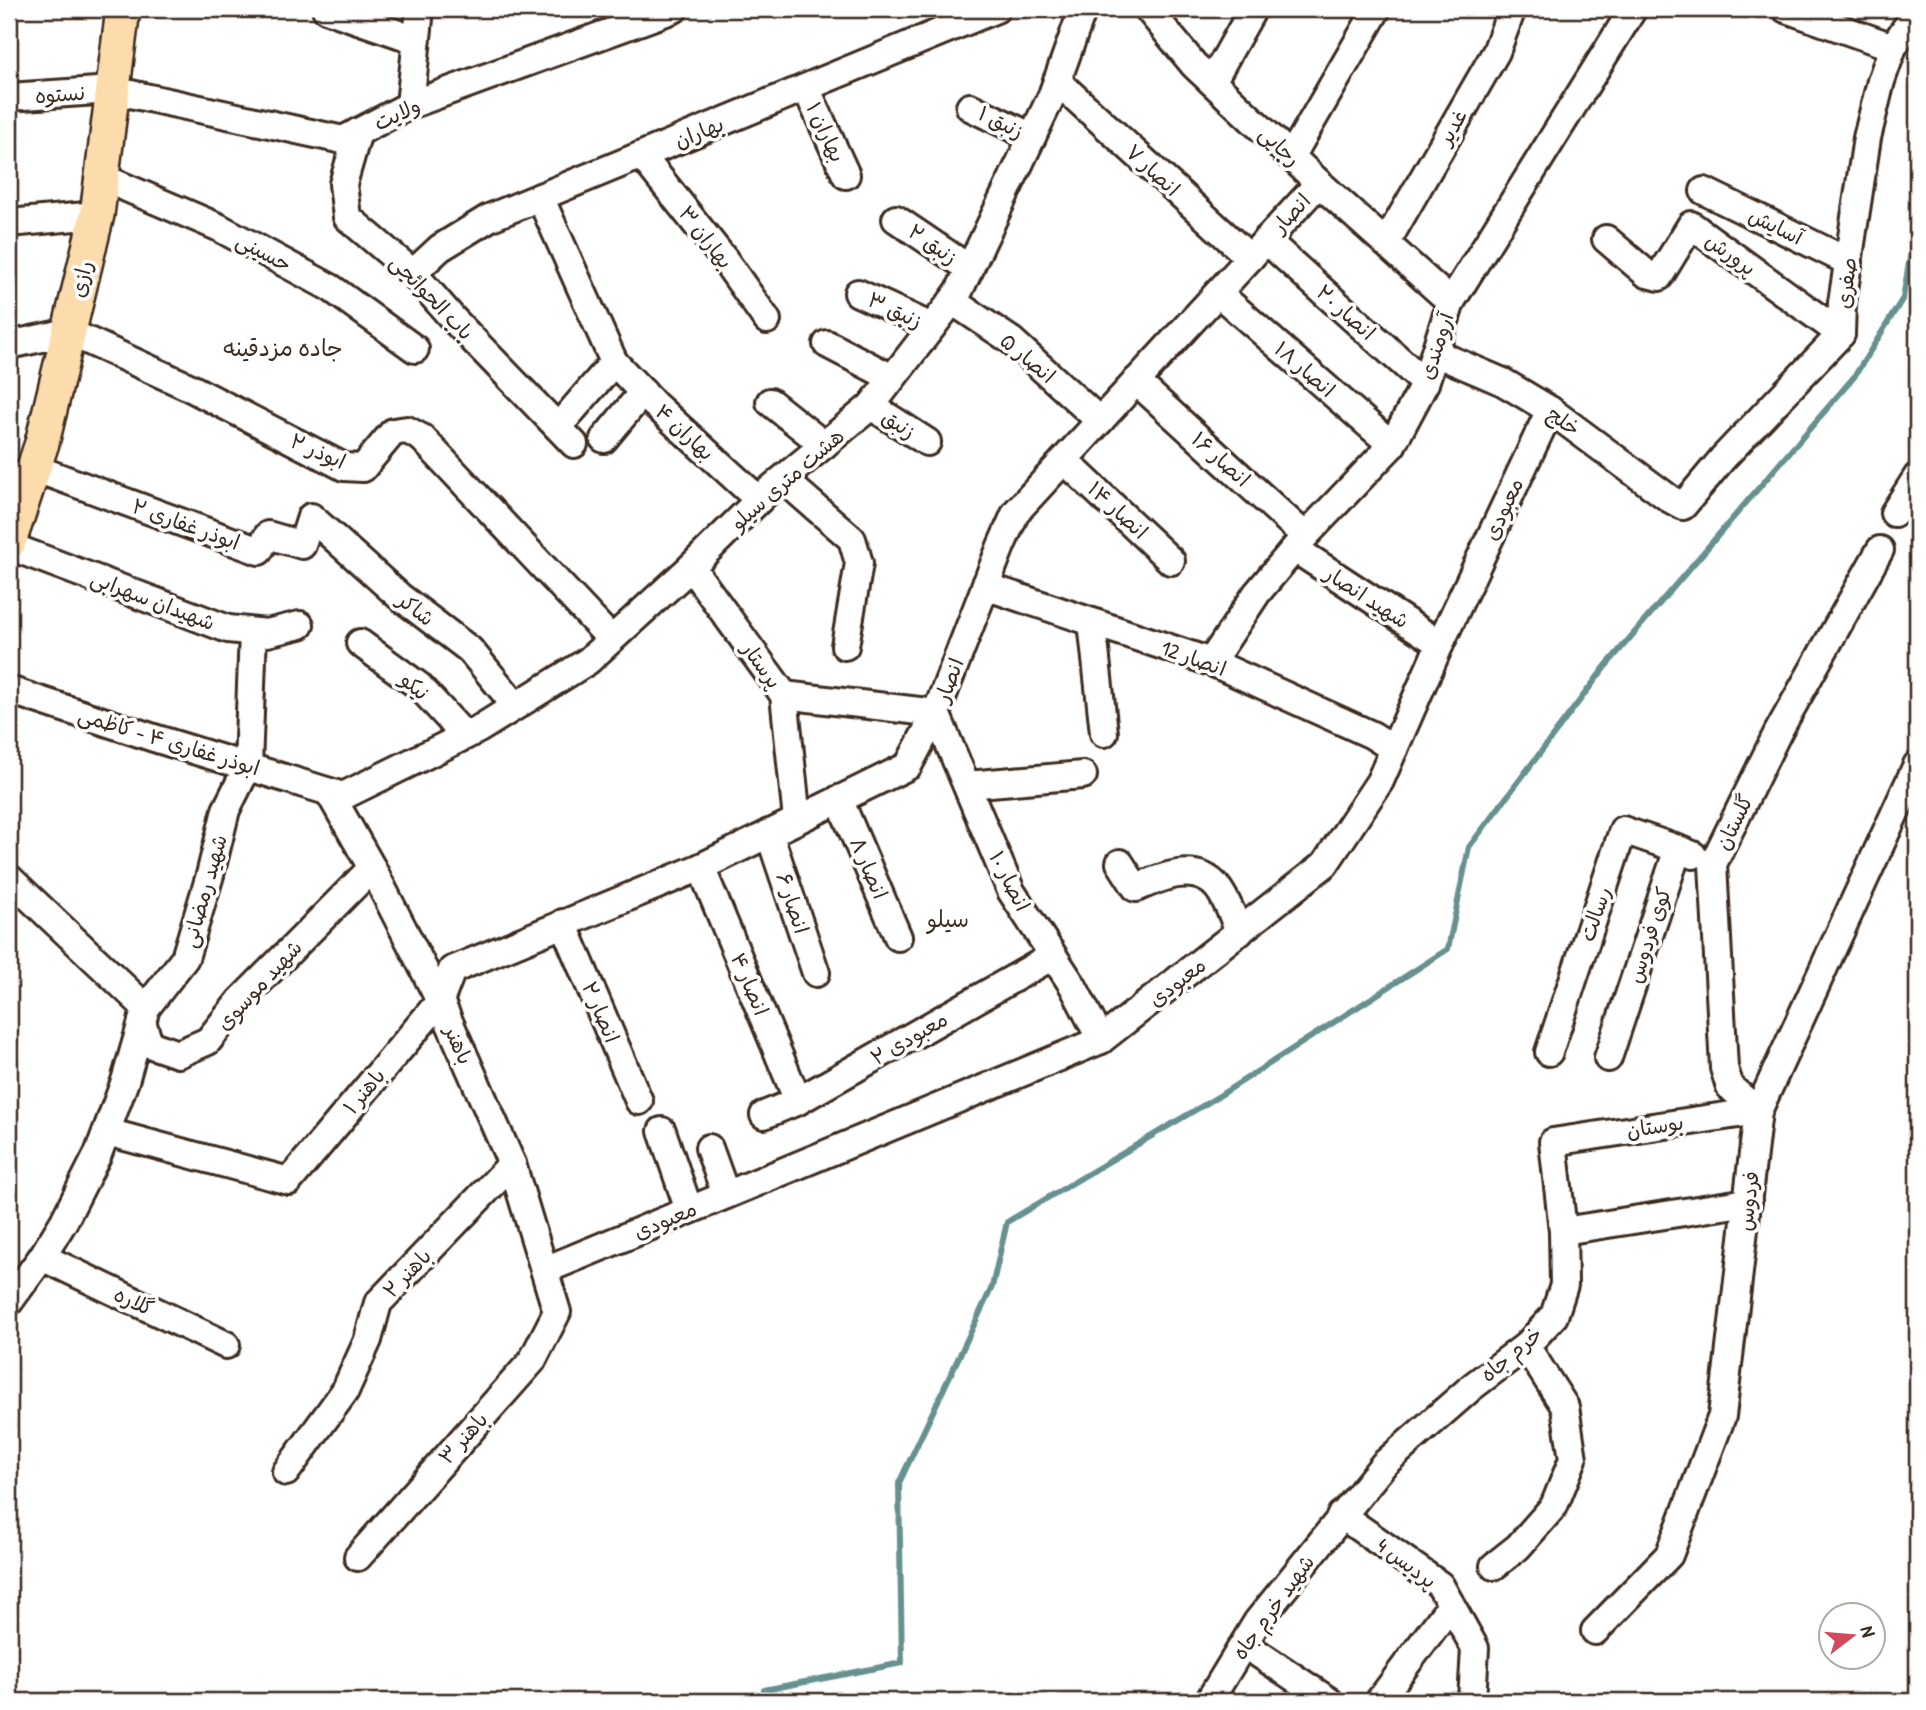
<svg xmlns="http://www.w3.org/2000/svg" width="1926" height="1710" font-family="'Patrick Hand','Playpen Sans Arabic',sans-serif">
  <rect width="100%" height="100%" fill="#fff"/>
  <filter id="ink" filterUnits="userSpaceOnUse"><feTurbulence type="fractalNoise" baseFrequency=".0143" numOctaves="2"/><feDisplacementMap in="SourceGraphic" scale="14" xChannelSelector="R" yChannelSelector="G"/><feConvolveMatrix kernelMatrix="1 2 1 2 8 2 1 2 1" color-interpolation-filters="sRGB"/></filter>
  <g filter="url(#ink)">
    <g fill="none" stroke-linecap="round" stroke-linejoin="round">
      <polyline stroke="#66918f" stroke-width="6" points="766,1701 764,1690 902,1663 899,1483 992,1287 1007,1222 1219,1096 1448,949 1469,847 1605,667 1854,377 1903,298 1917,217"/>
      <g stroke="#3b2a1e" stroke-width="32">
        <g id="minor">
          <polyline points="326,9 416,40"/>
          <polyline points="1148,9 1194,65 1319,183 1451,302"/>
          <polyline points="1786,9 1893,47"/>
          <polyline points="1057,81 1250,258"/>
          <polyline points="1212,82 1253,9"/>
          <polyline points="806,88 846,175"/>
          <polyline points="9,97 112,90 343,140 410,105 674,9"/>
          <polyline points="410,105 420,9"/>
          <polyline points="970,107 1032,137"/>
          <polyline points="358,132 343,184 347,217 413,273 454,320 574,444"/>
          <polyline points="642,156 724,259 767,320"/>
          <polyline points="1291,157 1377,9"/>
          <polyline points="101,177 218,227 331,288 415,349"/>
          <polyline points="1704,191 1849,262"/>
          <polyline points="540,197 614,362 654,404 759,500"/>
          <polyline points="896,219 970,269"/>
          <polyline points="9,223 97,215"/>
          <polyline points="1606,239 1647,274 1659,277 1691,225 1841,334"/>
          <polyline points="1266,240 1425,383"/>
          <polyline points="1386,243 1496,52 1512,9"/>
          <polyline points="413,273 440,248 489,218 996,9"/>
          <polyline points="858,293 932,327"/>
          <polyline points="1218,293 1392,445"/>
          <polyline points="952,301 1012,341 1100,421"/>
          <polyline points="827,344 892,378"/>
          <polyline points="9,345 69,332 187,386 344,467 363,468 393,432 407,430 422,438 611,639"/>
          <polyline points="1435,353 1503,382 1550,410 1670,499 1683,506 1723,458 1841,334 1842,303 1867,138 1881,81 1893,47 1917,11"/>
          <polyline points="1136,381 1305,536"/>
          <polyline points="770,402 824,445"/>
          <polyline points="871,406 927,442"/>
          <polyline points="558,427 614,362"/>
          <polyline points="604,439 643,392"/>
          <polyline points="1064,460 1171,561"/>
          <polyline points="783,479 852,539 859,563 845,646"/>
          <polyline points="9,482 34,468 259,551 268,535 302,545 311,517 399,596 470,650 516,706"/>
          <polyline points="1894,513 1917,477"/>
          <polyline points="9,546 228,629 267,633 300,625"/>
          <polyline points="1295,549 1440,644"/>
          <polyline points="691,567 784,695 797,820"/>
          <polyline points="985,586 1211,662 1372,735 1394,749"/>
          <polyline points="1092,622 1104,733"/>
          <polyline points="360,643 419,686 465,736"/>
          <polyline points="1211,662 1257,593 1305,536 1392,445 1425,383 1451,302 1633,9"/>
          <polyline points="9,690 154,738 343,796 479,729 588,661 691,567 768,491 871,406 952,301 959,291 1052,95 1083,9"/>
          <polyline points="784,695 936,713"/>
          <polyline points="936,713 1011,891 1073,986 1101,1040"/>
          <polyline points="967,785 1083,775"/>
          <polyline points="329,792 372,868 440,1001 512,1164 557,1312 532,1361 358,1557"/>
          <polyline points="839,799 898,937"/>
          <polyline points="769,833 816,973"/>
          <path d="M1120,863L1136,888C1161,877 1196,862 1217,887C1227,899 1233,918 1240,932"/>
          <polyline points="701,867 798,1101"/>
          <polyline points="9,878 146,1008"/>
          <polyline points="563,923 639,1101"/>
          <polyline points="142,1021 149,1044 178,1054 208,1041 240,1001 372,868"/>
          <polyline points="1549,1052 1623,830 1678,849"/>
          <polyline points="1608,1058 1678,849 1693,855"/>
          <polyline points="1758,1111 1730,1087 1724,1068 1713,864 1778,732 1880,550"/>
          <polyline points="764,1115 798,1101 1053,956"/>
          <polyline points="662,1131 689,1210"/>
          <polyline points="107,1132 289,1181 440,1001 452,970 701,867 908,766 936,713 1001,546 1016,512 1319,183"/>
          <polyline points="709,1148 726,1195"/>
          <polyline points="1563,1231 1748,1202"/>
          <polyline points="42,1257 226,1345"/>
          <polyline points="545,1270 1101,1040 1325,864 1380,781 1440,644 1550,410"/>
          <polyline points="9,1302 42,1257 64,1221 98,1154 125,1081 146,1008 185,958 210,875 226,810 248,766 253,632"/>
          <polyline points="286,1472 345,1391 368,1340 378,1303 512,1164"/>
          <polyline points="1341,1515 1440,1585 1475,1648 1472,1701"/>
          <polyline points="1494,1566 1518,1547 1554,1506 1573,1459 1565,1407 1526,1346"/>
          <polyline points="1595,1631 1669,1555 1722,1416 1758,1111 1917,765"/>
          <polyline points="1244,1644 1329,1701"/>
          <polyline points="1209,1701 1257,1622 1384,1464 1473,1386 1526,1346 1554,1316 1564,1285 1563,1231 1553,1142 1758,1111"/>
          <polyline points="1379,1701 1451,1605"/>
        </g>
      </g>
      <g stroke="#3b2a1e" stroke-width="38">
        <polyline id="major" points="9,542 42,443 97,215 123,9"/>
      </g>
      <use href="#minor" stroke="#fff" stroke-width="26"/>
      <use href="#major" stroke="#fcdcac" stroke-width="33"/>
    </g>
  </g>
  <g text-anchor="middle" dominant-baseline="central" stroke-width="7" stroke-linejoin="round" paint-order="stroke">
    <g font-size="21" fill="#3b2a1e" stroke="#fff">
      <text transform="translate(60 94) rotate(-4)">نستوه</text>
      <text transform="translate(397 114) rotate(-25)">ولایت</text>
      <text transform="translate(1001 122) rotate(26)">زنبق ۱</text>
      <text transform="translate(1452 127) rotate(-60)">غدیر</text>
      <text transform="translate(699 132) rotate(-22)">بهاران</text>
      <text transform="translate(826 132) rotate(65)">۱ بهاران</text>
      <text transform="translate(1280 146) rotate(44)">رجایی</text>
      <text transform="translate(1153 170) rotate(43)">انصار ۷</text>
      <text transform="translate(1291 213) rotate(-47)">انصار</text>
      <text transform="translate(1776 226) rotate(26)">آسایش</text>
      <text transform="translate(706 237) rotate(52)">بهاران ۳</text>
      <text transform="translate(933 244) rotate(35)">زنبق ۲</text>
      <text transform="translate(264 252) rotate(28)">حسینی</text>
      <text transform="translate(1731 254) rotate(36)">پرورش</text>
      <text transform="translate(81 279) rotate(-77)">رازی</text>
      <text transform="translate(1846 283) rotate(-83)">صفری</text>
      <text transform="translate(432 297) rotate(46)">باب الحوائجی</text>
      <text transform="translate(895 310) rotate(25)">زنبق ۳</text>
      <text transform="translate(1346 312) rotate(42)">انصار ۲۰</text>
      <text transform="translate(1436 346) rotate(-72)">آرومندی</text>
      <text transform="translate(1028 358) rotate(40)">انصار ۵</text>
      <text transform="translate(1305 369) rotate(41)">انصار ۱۸</text>
      <text transform="translate(1564 421) rotate(36)">خلج</text>
      <text transform="translate(899 424) rotate(33)">زنبق</text>
      <text transform="translate(685 432) rotate(43)">بهاران ۴</text>
      <text transform="translate(318 451) rotate(24)">ابوذر ۲</text>
      <text transform="translate(1221 459) rotate(42)">انصار ۱۶</text>
      <text transform="translate(787 479) rotate(-41)">هشت متری سیلو</text>
      <text transform="translate(1503 509) rotate(-65)">معبودی</text>
      <text transform="translate(1118 510) rotate(43)">انصار ۱۴</text>
      <text transform="translate(186 524) rotate(20)">ابوذر غفاری ۲</text>
      <text transform="translate(1367 597) rotate(33)">شهید انصار</text>
      <text transform="translate(153 600) rotate(21)">شهیدان سهرابی</text>
      <text transform="translate(416 609) rotate(38)">شاکر</text>
      <text transform="translate(1194 658) rotate(20)">انصار 12</text>
      <text transform="translate(762 665) rotate(54)">پرستار</text>
      <text transform="translate(949 680) rotate(-69)">انصار</text>
      <text transform="translate(415 686) rotate(41)">نیکو</text>
      <text transform="translate(169 741) rotate(17)">ابوذر غفاری ۴ - کاظمی</text>
      <text transform="translate(1734 822) rotate(-64)">گلستان</text>
      <text transform="translate(869 868) rotate(67)">انصار ۸</text>
      <text transform="translate(1010 881) rotate(63)">انصار ۱۰</text>
      <text transform="translate(204 891) rotate(-74)">شهید رمضانی</text>
      <text transform="translate(793 903) rotate(72)">انصار ۶</text>
      <text transform="translate(1595 914) rotate(-71)">رسالت</text>
      <text transform="translate(1649 935) rotate(-72)">کوی فردوس</text>
      <text transform="translate(1177 982) rotate(-38)">معبودی</text>
      <text transform="translate(750 984) rotate(67)">انصار ۴</text>
      <text transform="translate(259 985) rotate(-47)">شهید موسوی</text>
      <text transform="translate(601 1012) rotate(67)">انصار ۲</text>
      <text transform="translate(909 1038) rotate(-30)">معبودی ۲</text>
      <text transform="translate(459 1045) rotate(66)">باهنر</text>
      <text transform="translate(364 1091) rotate(-50)">باهنر ۱</text>
      <text transform="translate(1655 1126) rotate(-9)">بوستان</text>
      <text transform="translate(1748 1201) rotate(-83)">فردوس</text>
      <text transform="translate(665 1220) rotate(-23)">معبودی</text>
      <text transform="translate(407 1273) rotate(-46)">باهنر ۲</text>
      <text transform="translate(134 1301) rotate(25)">گلاره</text>
      <text transform="translate(1511 1354) rotate(-40)">خرم جاه</text>
      <text transform="translate(463 1438) rotate(-48)">باهنر ۳</text>
      <text transform="translate(1407 1563) rotate(37)">پردیس 4</text>
      <text transform="translate(1273 1607) rotate(-54)">شهید خرم جاه</text>
    </g>
    <g font-size="23" fill="#3b2a1e" stroke="#fff">
      <text x="283" y="347">جاده مزدقینه</text>
      <text x="948" y="918">سیلو</text>
    </g>
  </g>
  <rect width="1926" height="1710" fill="none" stroke="#fff" stroke-width="35"/>
  <rect x="18" y="18" width="1891" height="1675" fill="none" stroke="#3b2a1e" stroke-width="2.5" filter="url(#ink)"/>
  <g transform="translate(1852 1636) rotate(74)"><circle r="33" fill="#ffffff" stroke="#b1aaa5" stroke-width="2"/>
  <path d="M0-5L12 26L0 18L-12 26Z" fill="#d1495b"/>
  <text y="-10" font-size="19" font-weight="bold" text-anchor="middle" fill="#3b2a1e">N</text>
  </g>
</svg>
